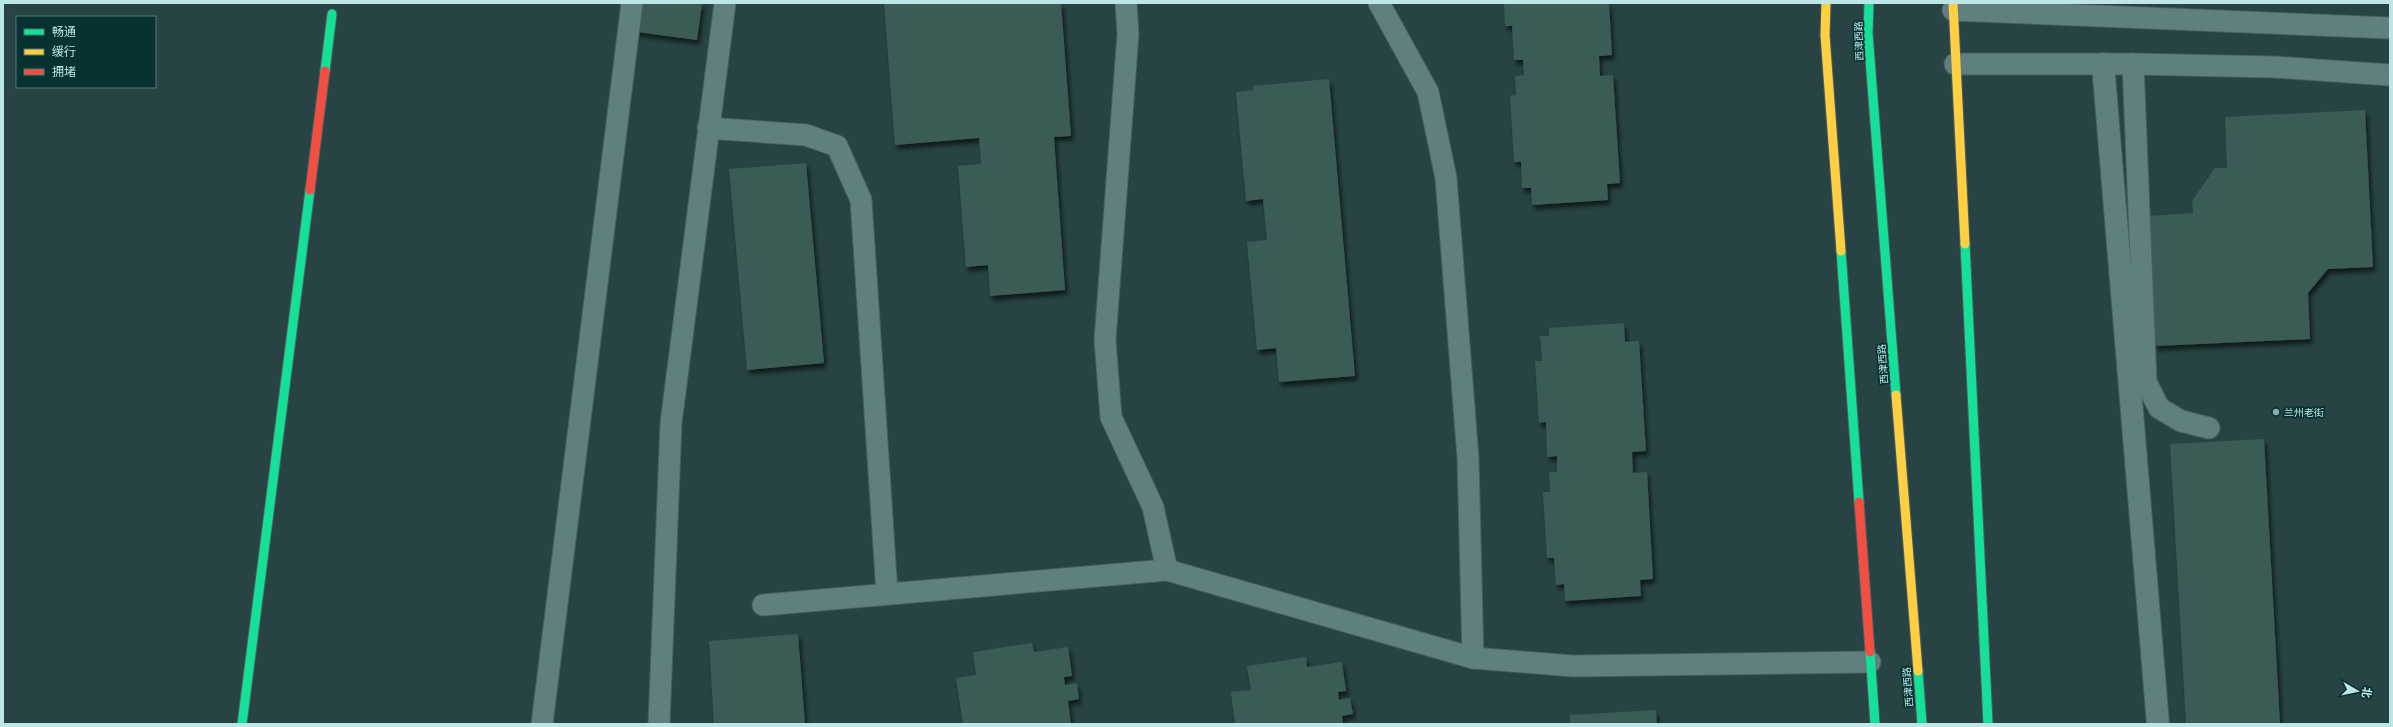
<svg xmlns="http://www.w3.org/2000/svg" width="2393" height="727" font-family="Montserrat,'Noto Sans SC',sans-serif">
  <defs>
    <filter id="shadow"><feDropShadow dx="2.5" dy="4.5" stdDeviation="2" flood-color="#0009"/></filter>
  </defs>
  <rect width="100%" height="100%" fill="#274343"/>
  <g fill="#3a5b57" filter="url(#shadow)">
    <polygon points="633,3 702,3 697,40 629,31"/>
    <polygon points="884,3 1061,3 1071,136 1054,137 1065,290 990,296 988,265 966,267 958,166 981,164 979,138 895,145"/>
    <polygon points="1504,3 1609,3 1612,55 1599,56 1600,76 1613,75 1620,183 1607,184 1608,200 1532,205 1531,188 1522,188 1521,162 1514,162 1510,96 1516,95 1515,76 1524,75 1523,60 1514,60 1512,26 1505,26"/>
    <polygon points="1329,79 1355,376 1279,382 1276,348 1257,350 1247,242 1267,240 1263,199 1246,201 1236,92 1253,90 1253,86"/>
    <polygon points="2365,110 2373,267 2328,269 2308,293 2310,339 2155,346 2149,216 2193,213 2192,201 2215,168 2227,168 2225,117"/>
    <polygon points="806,163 824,363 747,370 729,169"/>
    <polygon points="1624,323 1625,342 1639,341 1646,451 1632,452 1633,473 1647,472 1653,579 1640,580 1641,596 1565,601 1564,584 1556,585 1554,558 1547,558 1543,492 1550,492 1549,472 1557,472 1557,456 1547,457 1546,422 1539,423 1535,361 1542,361 1540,336 1549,336 1549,328"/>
    <polygon points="2264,439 2280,724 2186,724 2170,444"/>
    <polygon points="798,634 805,724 714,724 709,641"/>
    <polygon points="1032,643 1034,652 1068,647 1072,676 1064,677 1065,685 1077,683 1079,699 1068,701 1071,724 963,724 956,678 976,675 973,652"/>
    <polygon points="1306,657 1307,667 1342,662 1346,691 1338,692 1339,700 1350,698 1353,714 1342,716 1343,724 1235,724 1231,692 1251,690 1247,666"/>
    <polygon points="1656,710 1657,724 1570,724 1570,715"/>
  </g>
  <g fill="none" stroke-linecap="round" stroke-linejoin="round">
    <g stroke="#475f5f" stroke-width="23">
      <g id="lane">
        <polyline points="1126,3 1128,34 1105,340 1111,417 1153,507 1167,570"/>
        <polyline points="1379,3 1428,92 1446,178 1468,458 1473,658"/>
        <polyline points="1953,10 2390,28"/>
        <polyline points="1955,64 2133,64 2274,67 2390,75"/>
        <polyline points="2133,64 2146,382 2159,408 2181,421 2209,428"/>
        <polyline points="708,128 806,135 837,146 861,200 887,593"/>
        <polyline points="763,605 1167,570 1473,658 1573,666 1870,662"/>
        <polyline points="542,724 632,3"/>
        <polyline points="659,724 671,423 725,3"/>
      </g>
    </g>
    <g stroke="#475f5f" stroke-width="24">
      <polyline id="street" points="2103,64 2158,724"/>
    </g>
    <g stroke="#475f5f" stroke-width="11">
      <g id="fast">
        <polyline points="1869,3 1868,33 1896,395"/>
        <polyline points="325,71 332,14"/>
        <polyline points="1965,244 1988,724"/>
        <polyline points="1841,251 1859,502"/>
        <polyline points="1870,652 1875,724"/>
        <polyline points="1918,671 1922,724"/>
        <polyline points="242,724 310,190"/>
      </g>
    </g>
    <g stroke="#475f5f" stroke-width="11">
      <g id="slow">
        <polyline points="1826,3 1825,35 1841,251"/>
        <polyline points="1953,3 1965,244"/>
        <polyline points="1896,395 1918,671"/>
      </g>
    </g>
    <g stroke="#475f5f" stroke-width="11">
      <g id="jam">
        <polyline points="310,190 325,71"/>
        <polyline points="1859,502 1870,652"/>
      </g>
    </g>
    <use href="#lane" stroke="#607f7f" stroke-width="21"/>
    <use href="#street" stroke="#607f7f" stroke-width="22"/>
    <use href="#fast" stroke="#16e098" stroke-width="9"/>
    <use href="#slow" stroke="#ffcf43" stroke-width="9"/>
    <use href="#jam" stroke="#f24e42" stroke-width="9"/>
  </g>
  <circle fill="#88aead" stroke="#083232" stroke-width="1.5" cx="2276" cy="412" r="4"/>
  <g text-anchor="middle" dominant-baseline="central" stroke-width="3.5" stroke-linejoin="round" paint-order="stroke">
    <g font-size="10" fill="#bce7e6" stroke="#083232">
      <text transform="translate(1859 41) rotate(-92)">西津西路</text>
      <text transform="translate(1883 364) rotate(-94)">西津西路</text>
      <text transform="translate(1908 687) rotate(-94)">西津西路</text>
    </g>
    <g font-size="10" fill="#bce7e6" stroke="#083232" text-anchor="start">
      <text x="2284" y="412">兰州老街</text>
    </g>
  </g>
  <rect width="2393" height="727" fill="none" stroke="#bce7e6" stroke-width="8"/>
  <rect x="16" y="16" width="140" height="72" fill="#083232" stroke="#507a7a"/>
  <rect x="24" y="29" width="20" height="6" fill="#16e098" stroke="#507a7a"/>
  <text x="52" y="36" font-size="12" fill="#bce7e6">畅通</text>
  <rect x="24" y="49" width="20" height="6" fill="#ffcf43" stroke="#507a7a"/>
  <text x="52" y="56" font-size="12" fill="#bce7e6">缓行</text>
  <rect x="24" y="69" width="20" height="6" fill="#f24e42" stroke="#507a7a"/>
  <text x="52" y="76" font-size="12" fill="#bce7e6">拥堵</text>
  <g transform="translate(2357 691) rotate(99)" stroke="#083232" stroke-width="3" paint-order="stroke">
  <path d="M0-3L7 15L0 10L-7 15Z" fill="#bce7e6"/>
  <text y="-6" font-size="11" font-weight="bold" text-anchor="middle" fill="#bce7e6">北</text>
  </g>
</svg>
